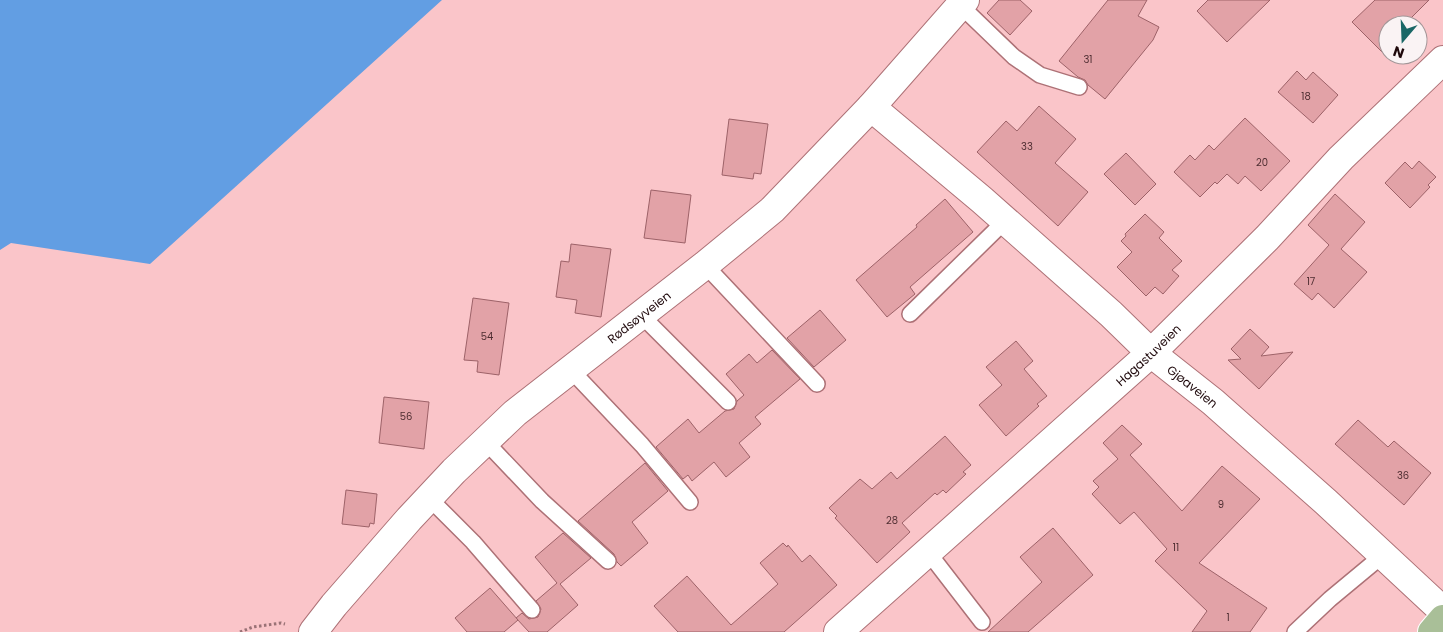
<svg xmlns="http://www.w3.org/2000/svg" width="1443" height="632" font-family="Poppins,sans-serif">
  <rect width="100%" height="100%" fill="#fac5c9"/>
  <polygon fill="#629ee3" points="0,0 442,0 150,264 11,243 0,250"/>
  <g fill="#e2a2a7" stroke="#9d6268">
    <polygon points="999,0 1020,0 1032,11 1010,35 987,13"/>
    <polygon points="1108,0 1147,0 1138,16 1159,27 1153,40 1105,99 1088,85 1085,80 1078,77 1059,61"/>
    <polygon points="1208,0 1270,0 1227,42 1197,11"/>
    <polygon points="1375,0 1429,0 1404,25 1388,25 1388,58 1352,22"/>
    <polygon points="1297,71 1306,80 1313,72 1338,95 1313,123 1278,92"/>
    <polygon points="1039,106 1076,139 1055,163 1088,192 1058,226 977,152 1006,121 1017,131"/>
    <polygon points="1245,118 1290,161 1261,191 1245,176 1238,184 1227,174 1217,184 1215,182 1200,197 1174,172 1190,155 1195,160 1209,145 1214,150"/>
    <polygon points="729,119 768,124 761,174 754,173 753,179 722,175"/>
    <polygon points="1126,153 1156,184 1135,205 1104,174"/>
    <polygon points="1419,161 1436,177 1428,185 1430,187 1410,208 1385,183 1405,162 1412,169"/>
    <polygon points="651,190 691,195 685,243 644,238"/>
    <polygon points="1335,194 1365,222 1341,249 1367,272 1334,308 1318,293 1312,300 1294,284 1329,245 1308,225"/>
    <polygon points="945,199 973,232 910,287 915,294 887,317 856,280 917,227 916,225"/>
    <polygon points="1145,214 1164,232 1159,238 1182,261 1172,270 1179,276 1163,294 1155,287 1146,296 1117,267 1132,252 1121,241 1126,236 1125,234"/>
    <polygon points="571,244 611,249 601,317 575,313 577,300 556,297 561,261 569,262"/>
    <polygon points="473,298 509,303 499,375 477,372 478,361 464,360"/>
    <polygon points="820,310 846,340 814,367 787,338"/>
    <polygon points="1250,329 1269,347 1261,356 1293,352 1259,389 1228,360 1241,359 1231,349"/>
    <polygon points="1016,341 1033,361 1024,369 1047,396 1037,404 1039,406 1006,436 979,405 1002,385 986,367"/>
    <polygon points="772,350 800,379 755,417 761,424 739,443 750,457 726,477 714,462 692,481 688,475 683,479 656,447 688,419 699,433 725,411 734,409 737,401 744,395 726,374 749,354 757,363"/>
    <polygon points="384,397 429,402 424,449 379,443"/>
    <polygon points="1358,420 1388,447 1394,441 1431,473 1404,505 1335,444"/>
    <polygon points="1122,425 1142,444 1130,455 1182,511 1222,466 1260,499 1199,563 1267,608 1250,632 1192,632 1207,611 1155,561 1167,549 1134,512 1120,524 1092,494 1099,487 1093,481 1118,459 1103,443"/>
    <polygon points="945,436 971,465 963,472 966,474 946,493 943,490 937,495 935,493 902,523 910,532 877,563 835,518 837,516 829,508 860,479 872,489 891,472 897,479"/>
    <polygon points="645,463 668,491 632,522 648,543 621,566 617,562 614,554 578,521"/>
    <polygon points="346,490 377,494 374,524 370,523 369,527 342,524"/>
    <polygon points="1053,528 1093,575 1028,632 988,632 1042,582 1020,557"/>
    <polygon points="563,533 591,558 560,584 578,605 547,632 529,632 516,618 522,613 529,619 538,617 541,609 536,601 557,583 535,557"/>
    <polygon points="783,543 787,547 788,545 802,562 810,555 837,585 784,632 678,632 654,606 687,576 731,625 778,584 760,563"/>
    <polygon points="490,588 518,620 504,632 467,632 455,618"/>
  </g>
  <g fill="none" stroke-linecap="round" stroke-linejoin="round">
    <g stroke="#ad7176" stroke-width="18">
      <g id="lane">
        <polyline points="960,5 1014,57 1040,75 1079,87"/>
        <polyline points="705,265 817,384"/>
        <polyline points="910,314 1005,221"/>
        <polyline points="641,315 728,402"/>
        <polyline points="570,369 642,445 690,502"/>
        <polyline points="485,441 542,501 608,561"/>
        <polyline points="428,497 473,542 532,610"/>
        <polyline points="928,552 982,622"/>
        <polyline points="1295,632 1330,599 1383,555"/>
      </g>
    </g>
    <g stroke="#ad7176" stroke-width="30">
      <g id="street">
        <path id="s1" d="M871,107L982,200L1111,314L1151,353L1213,402L1326,502L1443,611"/>
        <path id="s2" d="M313,632L334,605L409,519L454,471L515,413L705,265L772,210L871,107L965,0"/>
        <path id="s3" d="M838,632L1151,353L1267,238L1341,158L1443,60"/>
      </g>
    </g>
    <g stroke="#fff" stroke-width="30">
      <polyline id="primary" points="1432,632 1443,619"/>
    </g>
    <polyline stroke="#9a7276" stroke-width="3" stroke-dasharray="2.5 2.5" stroke-linecap="butt" points="240,632 253,627 281,623 285,624"/>
    <use href="#lane" stroke="#fff" stroke-width="15"/>
    <use href="#street" stroke="#fff" stroke-width="28"/>
    <use href="#primary" stroke="#a9bf98" stroke-width="28"/>
  </g>
  <g text-anchor="middle" dominant-baseline="central" stroke-width="4" stroke-linejoin="round" paint-order="stroke">
    <g font-size="10" fill="#4f2e32">
      <text x="1088" y="59">31</text>
      <text x="1306" y="96">18</text>
      <text x="1027" y="146">33</text>
      <text x="1262" y="162">20</text>
      <text x="1311" y="281">17</text>
      <text x="487" y="336">54</text>
      <text x="406" y="416">56</text>
      <text x="1403" y="475">36</text>
      <text x="1221" y="504">9</text>
      <text x="892" y="520">28</text>
      <text x="1176" y="547">11</text>
      <text x="1228" y="617">1</text>
    </g>
    <g font-size="12" fill="#1e080b" stroke="#faf3f4">
      <text stroke="none"><textPath href="#s2" startOffset="455">Rødsøyveien</textPath></text>
      <text stroke="none"><textPath href="#s3" startOffset="416">Hagastuveien</textPath></text>
      <text stroke="none"><textPath href="#s1" startOffset="426">Gjøaveien</textPath></text>
    </g>
  </g>
  <g transform="translate(1403 40) rotate(199)"><circle r="24" fill="#faf3f4" stroke="#a29597"/>
  <path d="M0-4L9 19L0 12L-9 19Z" fill="#1a6766"/>
  <text y="-8" font-size="14" font-weight="bold" text-anchor="middle" fill="#1e080b">N</text>
  </g>
</svg>
